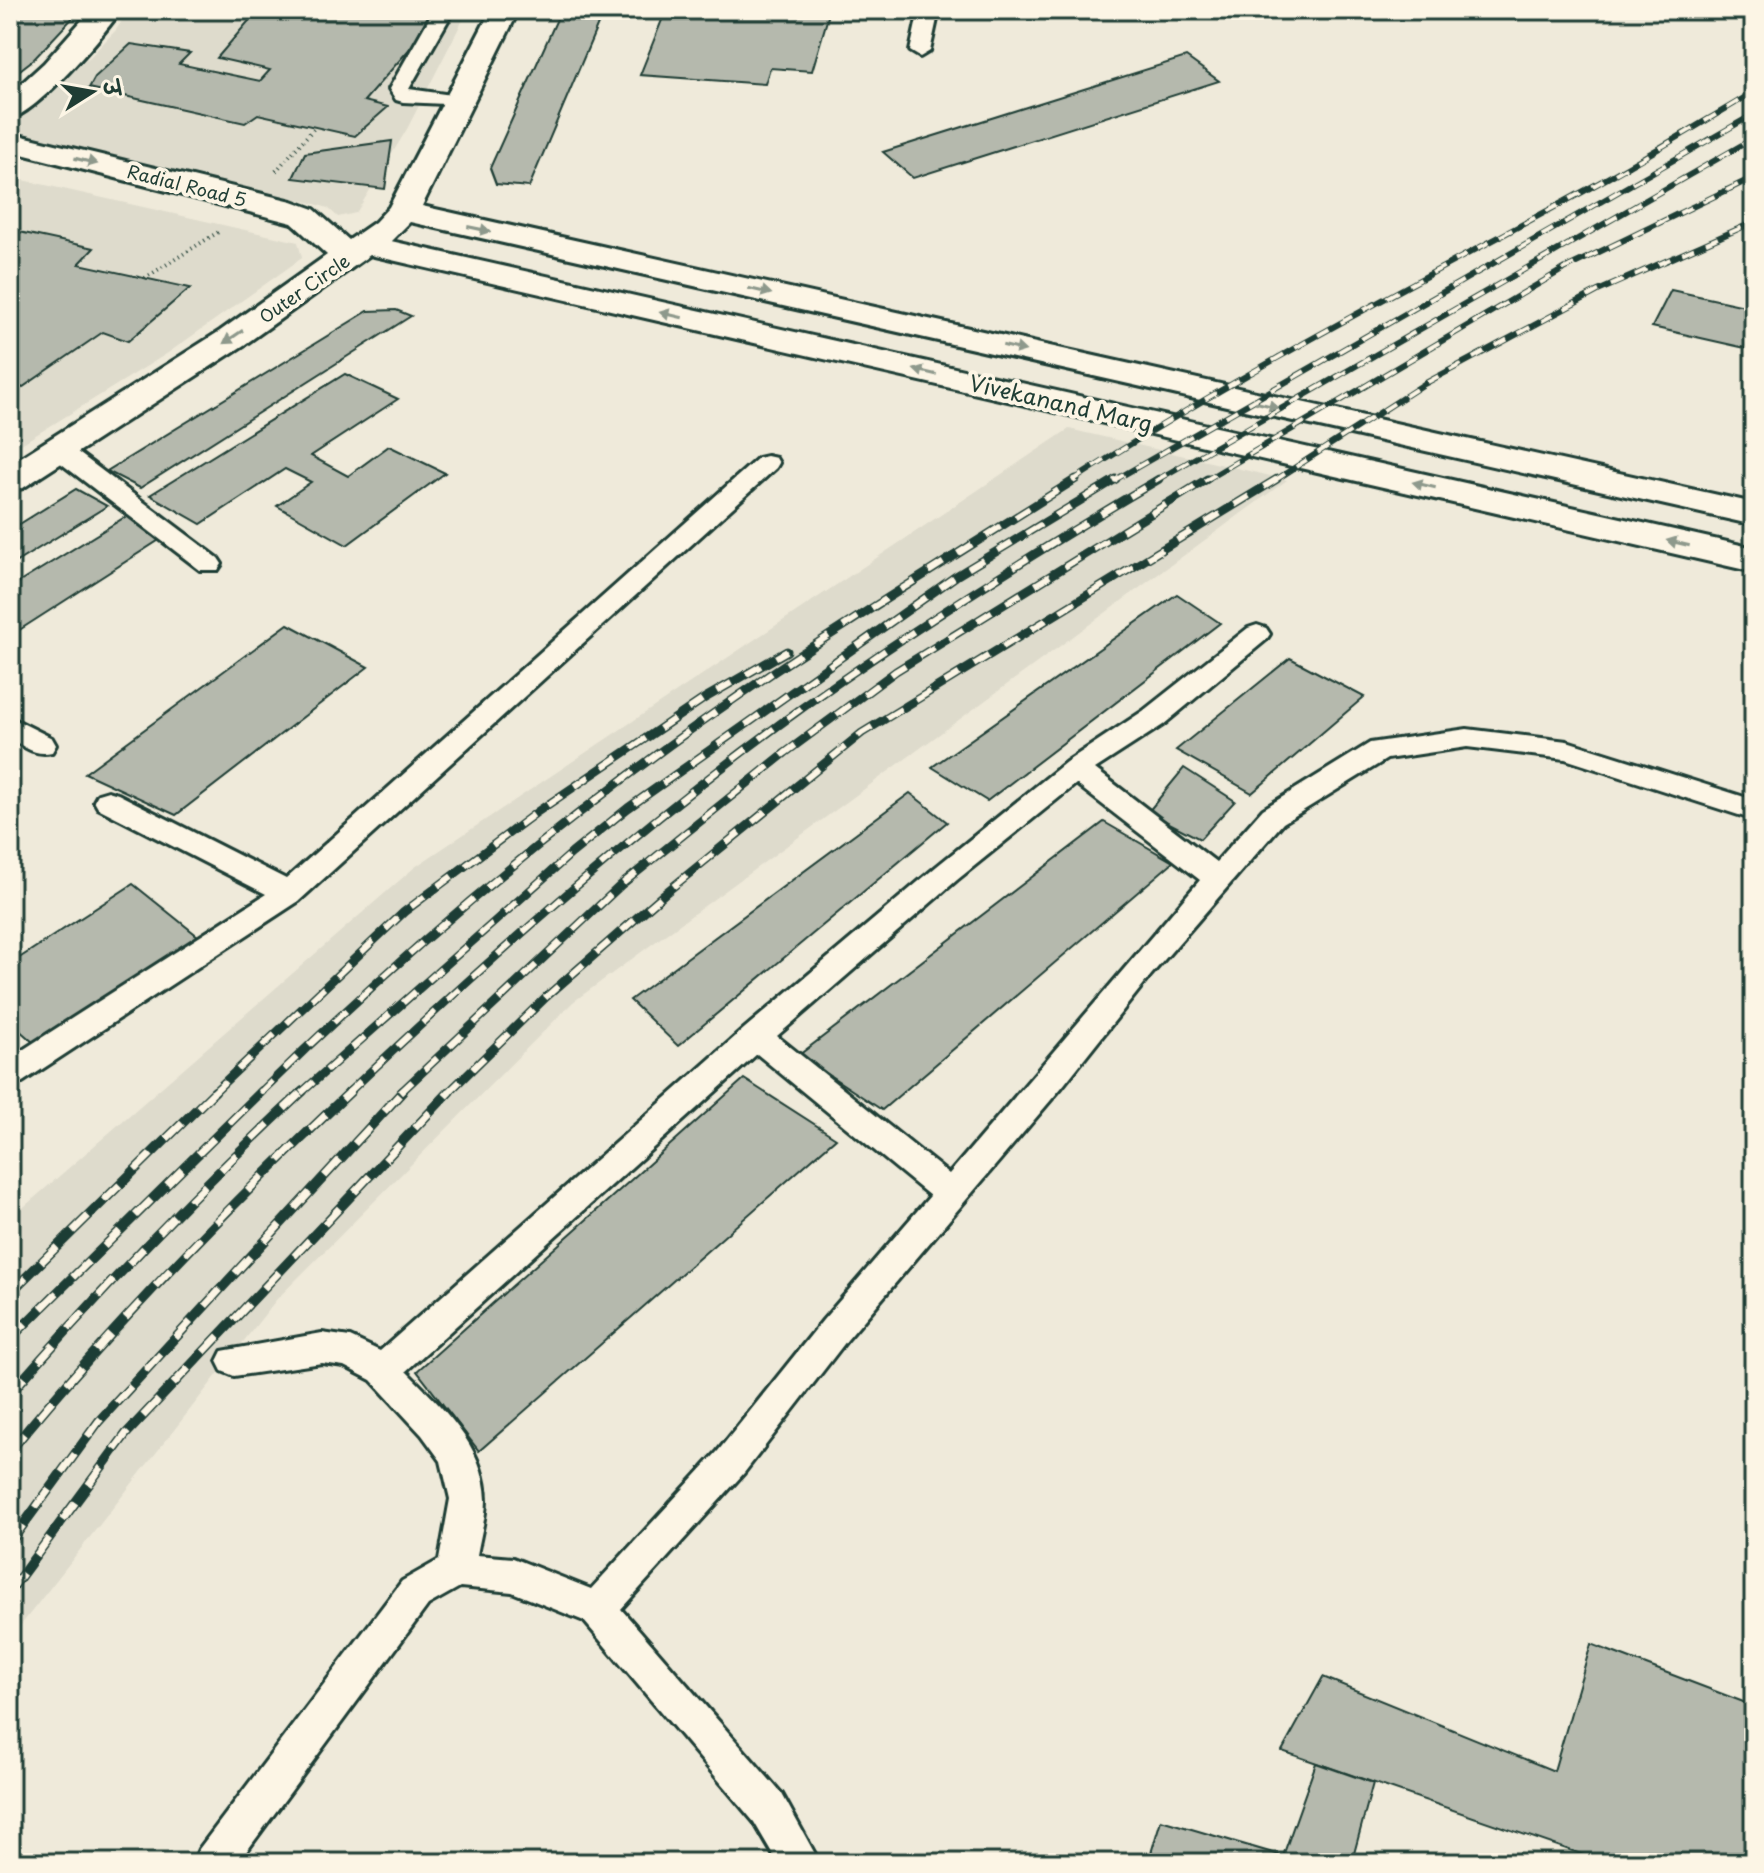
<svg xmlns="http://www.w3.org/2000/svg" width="1764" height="1873" font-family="'Playpen Sans','Playpen Sans Deva',sans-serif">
  <rect width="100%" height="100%" fill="#efeada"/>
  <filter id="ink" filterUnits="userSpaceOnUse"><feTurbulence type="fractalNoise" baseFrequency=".0125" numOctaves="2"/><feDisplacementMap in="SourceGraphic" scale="16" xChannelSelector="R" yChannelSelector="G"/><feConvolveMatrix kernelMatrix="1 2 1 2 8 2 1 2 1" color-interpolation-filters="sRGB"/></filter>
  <g filter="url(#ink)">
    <g fill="#dedbcc">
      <polygon points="129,10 468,10 407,129 356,213 338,217 328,208 312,203 19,135 23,111 90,57 116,30"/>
      <polygon points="10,177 298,242 302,258 168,353 10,451"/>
      <polygon points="1069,429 1287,480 573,1002 276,1300 10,1639 10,1219 415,867"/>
    </g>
    <g fill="#b5b9ad" stroke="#1f3d34" stroke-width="2">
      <polygon points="10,10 80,10 34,59 12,76"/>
      <polygon points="264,10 431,10 413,45 364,101 388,107 355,136 258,114 245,123 89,88 95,77 131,44 190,53 179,64 260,81 270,70 217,58 252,17 258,18"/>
      <polygon points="561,10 604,10 529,187 496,184 490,168"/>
      <polygon points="666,10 830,10 812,71 770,68 765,84 640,75"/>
      <polygon points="1186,57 1219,81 913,178 883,152"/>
      <polygon points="392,141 385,189 293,178 305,153"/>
      <polygon points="10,230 94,248 79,264 190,288 128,341 103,332 10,396"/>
      <polygon points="1671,290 1754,308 1754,350 1652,327"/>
      <polygon points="396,310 411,316 140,488 107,471 368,311"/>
      <polygon points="345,374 398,399 311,456 348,476 389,446 445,473 347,545 277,506 311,482 285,469 201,524 150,495"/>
      <polygon points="76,489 107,506 10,566 10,530"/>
      <polygon points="130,514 167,535 10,636 10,588"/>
      <polygon points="1177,594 1220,623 987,801 932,767"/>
      <polygon points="288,624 368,667 176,815 85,773"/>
      <polygon points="1290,658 1364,697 1252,793 1176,750"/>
      <polygon points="1184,768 1235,801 1200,839 1148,812"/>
      <polygon points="910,793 947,822 678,1046 630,1000"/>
      <polygon points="1104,822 1173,862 882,1110 799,1055"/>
      <polygon points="133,884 204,941 42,1050 10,1022 10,964"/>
      <polygon points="744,1079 836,1138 479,1451 417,1371"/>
      <polygon points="1591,1644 1754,1706 1754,1863 1607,1863 1282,1751 1323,1677 1554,1771"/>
      <polygon points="1316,1763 1373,1783 1352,1861 1358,1863 1148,1863 1161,1820 1283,1856"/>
    </g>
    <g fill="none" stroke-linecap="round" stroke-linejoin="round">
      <g stroke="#1f3d34" stroke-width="6">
        <g id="lane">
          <polygon points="434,10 454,10 409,89 466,97 469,101 466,105 403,102 396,100 389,89"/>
          <polygon points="919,10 939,10 930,51 920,57 910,51"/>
          <polygon points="59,443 68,445 218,558 222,564 218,570 200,570 50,455 47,450 50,445"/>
          <polygon points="767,456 776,458 779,463 776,468 299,901 21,1083 10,1086 10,1058 266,894 98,808 94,801 98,794 108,791 118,794 286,879 758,458"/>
          <path d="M1257,625L1266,628L1270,634L1266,640L1163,725L1095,769L1216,862L1263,809L1370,743L1467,729L1567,741L1754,800V820L1565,759L1467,747L1387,759L1283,823L1151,975L1062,1087L847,1340L744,1473L621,1609L782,1794L820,1863H778L754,1822L584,1621L512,1592L460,1587L428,1605L238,1863H193L199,1849L402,1581L439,1560L450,1499L441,1461L422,1435L371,1380L344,1366L322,1363L234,1376L222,1371L217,1361L222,1351L322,1333L350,1337L380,1351L745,1028L937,866L1066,762L1143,711L1248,628ZM1076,784L1200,880L949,1174L777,1036L957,880ZM757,1054L930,1196L823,1320L718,1451L591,1589L513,1558L477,1555C480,1537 486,1517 486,1500C485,1445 441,1407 406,1371Z"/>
          <path d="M10,717L52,738L56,745L52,752C35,756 24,747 10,738Z"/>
        </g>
      </g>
      <g stroke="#1f3d34" stroke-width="6">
        <path id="street" d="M91,10H121C103,36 38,112 10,119V94L44,63Z"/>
      </g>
      <g stroke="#1f3d34" stroke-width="6">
        <polygon id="secondary" points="491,10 519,10 422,206 1754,503 1754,525 410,222 391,241 1754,548 1754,572 370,255 244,345 23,488 10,491 10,464 220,331 327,255 292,223 10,151 10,133 292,201 314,209 349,240 375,222 389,207"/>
      </g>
      <g stroke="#1f3d34" stroke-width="4" stroke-dasharray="1 4" stroke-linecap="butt">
        <polyline points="276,171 315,127"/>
        <polyline points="145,278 220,231"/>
      </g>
      <use href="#lane" fill="#fcf5e5" fill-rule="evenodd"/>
      <use href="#street" fill="#fcf5e5" fill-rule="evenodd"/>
      <use href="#secondary" fill="#fcf5e5" fill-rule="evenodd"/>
      <g stroke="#1f3d34" stroke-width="6">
        <g id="rail-far2">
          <path d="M1072,481C1238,374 1413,284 1586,190C1643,159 1698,125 1754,92"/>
          <polyline points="1113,481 1754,114"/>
          <polyline points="1155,481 1754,138"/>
          <polyline points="1204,481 1564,269 1754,177"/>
          <polyline points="1274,481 1424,384 1598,291 1754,222"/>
        </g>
      </g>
      <g stroke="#1f3d34" stroke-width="9">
        <g id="rail-far1">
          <polyline points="213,1093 404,912 537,812 705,698 787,651"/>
          <path d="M260,1093C418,937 591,795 775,671C874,605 975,543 1076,479"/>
          <polyline points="301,1093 572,853 628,808 956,576 1116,479"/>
          <path d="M348,1093C492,956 641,824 802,708C917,626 1037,551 1159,479"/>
          <polyline points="400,1093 621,885 785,753 896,671 1207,479"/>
          <polyline points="448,1093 546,997 664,894 862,733 1277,479"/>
        </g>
      </g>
      <g stroke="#1f3d34" stroke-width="10">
        <g id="rail">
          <polyline points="10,1293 215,1091"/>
          <polyline points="10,1339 262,1091"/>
          <path d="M10,1394C103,1288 200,1187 303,1091"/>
          <path d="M10,1451C115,1323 230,1205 351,1091"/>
          <polyline points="10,1543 99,1421 403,1091"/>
          <polyline points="10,1591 126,1434 450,1091"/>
        </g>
      </g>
      <use href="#rail-far2" stroke="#fcf5e5" stroke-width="4" stroke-dasharray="13" stroke-linecap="butt"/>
      <use href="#rail-far1" stroke="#fcf5e5" stroke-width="6" stroke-dasharray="17" stroke-linecap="butt"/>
      <use href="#rail" stroke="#fcf5e5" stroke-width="7" stroke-dasharray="22" stroke-linecap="butt"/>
    </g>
    <defs><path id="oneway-solid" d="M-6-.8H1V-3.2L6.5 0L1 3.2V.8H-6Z" transform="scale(2)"/></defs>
    <g fill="#8e998c">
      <use href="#oneway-solid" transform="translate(86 161) rotate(14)"/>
      <use href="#oneway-solid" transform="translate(479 229) rotate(12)"/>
      <use href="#oneway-solid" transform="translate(760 291) rotate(13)"/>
      <use href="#oneway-solid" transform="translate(671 315) rotate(-167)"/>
      <use href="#oneway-solid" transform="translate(233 337) rotate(146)"/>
      <use href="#oneway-solid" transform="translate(1014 348) rotate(13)"/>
      <use href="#oneway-solid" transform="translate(925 372) rotate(-167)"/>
      <use href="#oneway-solid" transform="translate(1267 405) rotate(13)"/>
      <use href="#oneway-solid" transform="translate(1424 485) rotate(-167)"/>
      <use href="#oneway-solid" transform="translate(1678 543) rotate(-167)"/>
    </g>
  </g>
  <g text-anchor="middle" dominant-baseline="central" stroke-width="8" stroke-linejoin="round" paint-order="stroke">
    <g font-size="18" fill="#1f3d34" stroke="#fcf5e5">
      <text transform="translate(187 185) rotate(14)">Radial Road 5</text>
      <text transform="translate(304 288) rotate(-35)">Outer Circle</text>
    </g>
    <g font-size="22" fill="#1f3d34" stroke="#fcf5e5">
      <text transform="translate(1061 402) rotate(13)">Vivekanand Marg</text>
    </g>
  </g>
  <rect width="1764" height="1873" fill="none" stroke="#fcf5e5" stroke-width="40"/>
  <rect x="20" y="20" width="1724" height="1833" fill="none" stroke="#1f3d34" stroke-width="3" filter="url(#ink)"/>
  <g transform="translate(92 92) rotate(79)" stroke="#fcf5e5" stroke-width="6" paint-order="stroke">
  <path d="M0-6L14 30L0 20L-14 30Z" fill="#1f3d34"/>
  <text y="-12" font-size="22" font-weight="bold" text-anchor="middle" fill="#1f3d34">उ</text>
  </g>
</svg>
